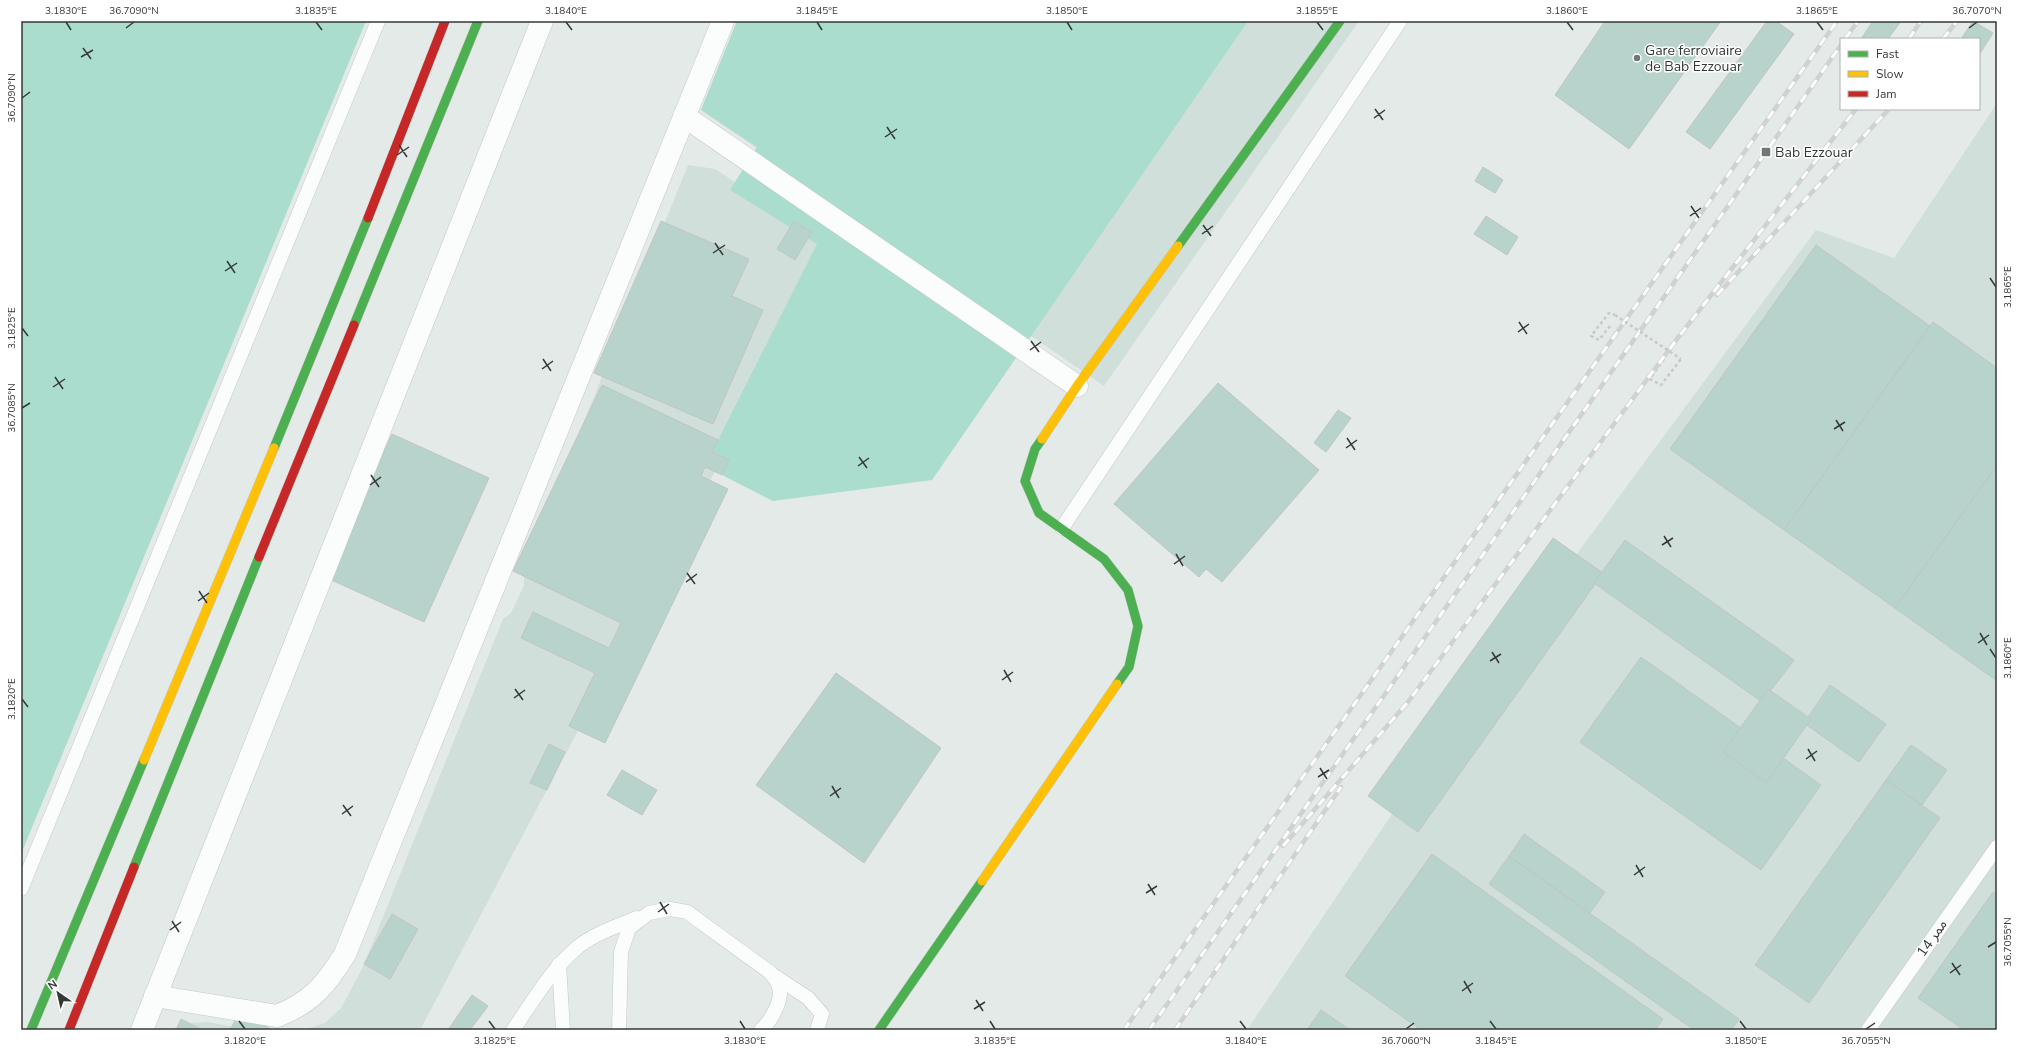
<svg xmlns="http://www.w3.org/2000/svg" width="2018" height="1051" font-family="'Nunito Sans','Noto Sans Arabic',sans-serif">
  <rect width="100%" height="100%" fill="#e4eae8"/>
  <g fill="#d1dfda">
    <polygon points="737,21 1359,21 1104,386 701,110"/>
    <polygon points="1997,103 1997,1030 1247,1030 1463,708 1816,230 1894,258"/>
    <polygon points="688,165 715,169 834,246 420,1030 303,1030 325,1023 341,1008 362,969 503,619 511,613 524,585 524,569"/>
    <polygon points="208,1022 251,1030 169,1030 187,1023"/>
  </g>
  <g fill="#aaddce">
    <polygon points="21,21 366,21 21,854"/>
    <polygon points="737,21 1248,21 932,480 773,501 722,475 729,460 712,452 817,244 730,190 757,147 701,110"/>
  </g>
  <g fill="#b7d3cb" stroke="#c1c5c4">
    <polygon points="1605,21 1721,21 1629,149 1555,95"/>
    <polygon points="1767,21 1776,21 1794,34 1710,149 1686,132"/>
    <polygon points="1873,21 1901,21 1888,39 1861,39"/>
    <polygon points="1973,21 1993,33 1979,55 1979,39 1961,39"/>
    <polygon points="1483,167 1503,180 1495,193 1475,181"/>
    <polygon points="1486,216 1518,237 1507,255 1474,234"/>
    <polygon points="661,221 749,259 732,296 763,310 713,424 594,373"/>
    <polygon points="794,221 812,232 795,260 777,249"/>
    <polygon points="1816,245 1930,326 1784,530 1670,449"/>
    <polygon points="1933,322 1997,368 1997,465 1895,608 1784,530"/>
    <polygon points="1218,383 1319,470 1222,582 1206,569 1199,577 1114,504"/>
    <polygon points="602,385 718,440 712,452 729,460 722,475 705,467 701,476 728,489 605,743 569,726 595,673 521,638 533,612 609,648 621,623 513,571"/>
    <polygon points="1338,410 1351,418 1326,452 1314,443"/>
    <polygon points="392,434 489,478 424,622 327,578"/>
    <polygon points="1997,465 1997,681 1895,608"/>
    <polygon points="1553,538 1603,573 1418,832 1368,796"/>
    <polygon points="1625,540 1794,660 1762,702 1594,583"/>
    <polygon points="1641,657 1821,785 1761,870 1580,742"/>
    <polygon points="836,673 941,748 864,863 756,785"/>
    <polygon points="1830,685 1886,724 1859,762 1804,723"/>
    <polygon points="1768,689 1811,719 1766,783 1723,752"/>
    <polygon points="549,744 565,752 547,790 530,783"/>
    <polygon points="1911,745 1947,770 1922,805 1886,780"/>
    <polygon points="622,770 657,790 642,815 607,795"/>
    <polygon points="1886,780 1940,818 1809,1003 1755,965"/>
    <polygon points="1524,834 1605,892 1590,913 1509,856"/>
    <polygon points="1432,854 1663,1019 1655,1030 1421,1030 1345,976"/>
    <polygon points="1509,856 1739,1019 1731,1030 1694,1030 1489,884"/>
    <polygon points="1993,892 1997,895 1997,1030 1964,1030 1918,998"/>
    <polygon points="392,914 418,929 390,979 364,964"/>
    <polygon points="472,995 488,1006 470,1030 448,1030"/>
    <polygon points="1321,1010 1350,1030 1307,1030"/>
    <polygon points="239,1013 273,1030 230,1030"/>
    <polygon points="181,1019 202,1030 176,1030"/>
  </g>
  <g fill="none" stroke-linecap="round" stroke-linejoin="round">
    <g stroke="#c3c8c6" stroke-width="15">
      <g id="lane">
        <polyline points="1062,528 1400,21"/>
        <polyline points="21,889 378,21"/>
        <polyline points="559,964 563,1030"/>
        <polyline points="773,975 808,998 822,1014 817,1030"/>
        <path d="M513,1030C533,1001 552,968 579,946C596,933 618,926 637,918"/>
        <path d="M619,1030L621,952L629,928L649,913L670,909L687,912L771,973C773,977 777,980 778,984C785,998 771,1021 761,1030"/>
        <polyline points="1868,1030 1997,847"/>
      </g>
    </g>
    <g stroke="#c3c8c6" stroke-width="23">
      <g id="street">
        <polyline points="684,116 1077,386"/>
        <path d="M155,996L277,1016C312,1002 326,985 345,954L723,21"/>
        <polyline points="142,1030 542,21"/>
      </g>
    </g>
    <g stroke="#c3c8c6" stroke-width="10">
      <g id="fast">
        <polyline points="1178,246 1340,21"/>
        <polyline points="354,325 478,21"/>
        <polyline points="1042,439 1035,449 1025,481 1039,513 1104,559 1128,590 1138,626 1129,667 1117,684"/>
        <polyline points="274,448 368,218"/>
        <polyline points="134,867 259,557"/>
        <polyline points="31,1030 144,760"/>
        <polyline points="879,1030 982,881"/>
      </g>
    </g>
    <g stroke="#c3c8c6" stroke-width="10">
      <g id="slow">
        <polyline points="1042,439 1077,386 1178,246"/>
        <polyline points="144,760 274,448"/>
        <polyline points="982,881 1117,684"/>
      </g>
    </g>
    <g stroke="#c3c8c6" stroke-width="10">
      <g id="jam">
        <polyline points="368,218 445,21"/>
        <polyline points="259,557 354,325"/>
        <polyline points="69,1030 134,867"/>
      </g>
    </g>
    <g stroke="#c7c9c8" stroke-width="2.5" stroke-dasharray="3 3" stroke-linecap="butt">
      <polyline points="1610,326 1599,340 1591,336 1609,313 1615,315"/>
      <polyline points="1664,359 1650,379 1661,385 1681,359"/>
    </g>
    <use href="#lane" stroke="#fbfcfc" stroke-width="14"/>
    <use href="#street" stroke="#fbfcfc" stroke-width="22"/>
    <use href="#fast" stroke="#4caf50" stroke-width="9"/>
    <use href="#slow" stroke="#ffc107" stroke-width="9"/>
    <use href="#jam" stroke="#c62828" stroke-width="9"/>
    <g stroke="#d0d2d1" stroke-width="4.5">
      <g id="rail">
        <polyline points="1845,39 1858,21"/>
        <polyline points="1909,39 1921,21"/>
        <polyline points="1943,39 1957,21"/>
        <polyline points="1717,295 1889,109"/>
        <polyline points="1283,846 1408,702 1677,339 1856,109"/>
        <polyline points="1124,1030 1837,21"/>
        <polyline points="1149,1030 1841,45"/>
        <polyline points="1175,1030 1341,787"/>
      </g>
    </g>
    <use href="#rail" stroke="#fff" stroke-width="3" stroke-dasharray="9" stroke-linecap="butt"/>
    <polyline stroke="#c7c9c8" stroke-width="2.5" stroke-dasharray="3 3" stroke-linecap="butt" points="1615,315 1681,359"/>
  </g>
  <path fill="none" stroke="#343937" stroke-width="1.5" d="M66,22L71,30M316,22L322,30M566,22L572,30M817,22L822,30M1067,22L1072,30M1317,22L1323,30M1567,22L1573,30M1817,22L1823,30M126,28L134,22M1969,28L1977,22M83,48L91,59M81,57L93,50M22,98L30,92M1375,109L1383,120M1374,118L1385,110M887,127L895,139M885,137L897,129M399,145L407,157M397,155L409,147M1691,206L1699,218M1690,216L1701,208M1203,225L1211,236M1202,234L1213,226M715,243L723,255M713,253L725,245M227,261L235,273M225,271L237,263M1990,278L1996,287M1519,322L1527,334M22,328L28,336M1518,332L1529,324M1031,341L1039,352M1030,350L1041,342M543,359L551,371M542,369L553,361M55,377L63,389M53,387L65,379M22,408L30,403M1836,420L1843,431M1834,429L1845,422M1347,438L1355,450M1346,448L1357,440M859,457L867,468M858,466L869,458M371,475L379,487M370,485L381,477M1664,536L1671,547M1662,545L1673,538M1176,554L1183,566M1174,564L1185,556M687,573L695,584M686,582L697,574M199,591L207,603M198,601L209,593M1980,633L1987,645M1978,643L1989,635M1990,649L1996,658M1492,652L1499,663M1490,661L1501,654M1004,670L1011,682M1002,680L1013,672M515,689L523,700M514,698L525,690M22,699L28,707M1808,749L1815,761M1806,759L1817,751M1320,768L1327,779M1318,777L1329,770M832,786L839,798M830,796L841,788M343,805L351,816M342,814L353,806M1636,865L1643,877M1634,875L1645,867M1148,884L1155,895M1146,893L1157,886M660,902L667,914M658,912L669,904M172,921L179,932M170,930L181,922M1988,947L1996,942M1952,963L1960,975M1950,973L1961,965M1464,981L1471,993M1462,991L1473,983M976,1000L983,1011M974,1009L985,1002M239,1021L245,1029M489,1021L495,1029M740,1021L745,1029M990,1021L995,1029M1240,1021L1246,1029M1490,1021L1496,1029M1740,1021L1746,1029M1406,1029L1414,1023M1866,1029L1875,1023"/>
  <g fill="#727775" stroke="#fff" stroke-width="1.5">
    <circle cx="1637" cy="58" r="4"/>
    <rect x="1761" y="147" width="10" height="10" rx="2"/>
  </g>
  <g text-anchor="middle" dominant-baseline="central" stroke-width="3" stroke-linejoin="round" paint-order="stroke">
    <g font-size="14" fill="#343937" stroke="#fff" text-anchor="start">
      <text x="1645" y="50">Gare ferroviaire<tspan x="1645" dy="16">de Bab Ezzouar</tspan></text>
      <text x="1775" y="152">Bab Ezzouar</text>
    </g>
    <g font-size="14" fill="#343937" stroke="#fff">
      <text transform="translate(1932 938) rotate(-55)">ممر 14</text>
    </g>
  </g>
  <rect width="2018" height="1051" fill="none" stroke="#ffffff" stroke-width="44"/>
  <rect x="1840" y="38" width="140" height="72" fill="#ffffff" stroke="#aeb0af"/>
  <rect x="1848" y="51" width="20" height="6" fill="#4caf50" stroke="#aeb0af"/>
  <text x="1876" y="58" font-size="12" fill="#343937">Fast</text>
  <rect x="1848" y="71" width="20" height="6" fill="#ffc107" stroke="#aeb0af"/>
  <text x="1876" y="78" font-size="12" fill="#343937">Slow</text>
  <rect x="1848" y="91" width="20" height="6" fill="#c62828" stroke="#aeb0af"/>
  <text x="1876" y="98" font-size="12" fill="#343937">Jam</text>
  <g transform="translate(58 993) rotate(326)" stroke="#ffffff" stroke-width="3" paint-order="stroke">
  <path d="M0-3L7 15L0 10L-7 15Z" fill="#343937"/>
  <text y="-6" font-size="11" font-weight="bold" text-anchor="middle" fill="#343937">N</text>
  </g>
  <rect x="22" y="22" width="1974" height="1007" fill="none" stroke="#343937" stroke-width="1.5"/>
  <g font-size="10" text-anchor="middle" fill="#343937">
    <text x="66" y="14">3.1830°E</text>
    <text x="134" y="14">36.7090°N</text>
    <text x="316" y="14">3.1835°E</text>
    <text x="566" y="14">3.1840°E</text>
    <text x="817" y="14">3.1845°E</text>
    <text x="1067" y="14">3.1850°E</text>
    <text x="1317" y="14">3.1855°E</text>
    <text x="1567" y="14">3.1860°E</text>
    <text x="1817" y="14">3.1865°E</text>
    <text x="1977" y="14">36.7070°N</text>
    <text transform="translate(11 98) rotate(-90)" y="4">36.7090°N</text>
    <text transform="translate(2007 287) rotate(-90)" y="4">3.1865°E</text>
    <text transform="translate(11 328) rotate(-90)" y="4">3.1825°E</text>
    <text transform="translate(11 408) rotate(-90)" y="4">36.7085°N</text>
    <text transform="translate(2007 658) rotate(-90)" y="4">3.1860°E</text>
    <text transform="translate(11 699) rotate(-90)" y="4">3.1820°E</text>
    <text transform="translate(2007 942) rotate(-90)" y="4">36.7055°N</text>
    <text x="245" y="1044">3.1820°E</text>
    <text x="495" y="1044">3.1825°E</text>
    <text x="745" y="1044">3.1830°E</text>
    <text x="995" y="1044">3.1835°E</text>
    <text x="1246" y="1044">3.1840°E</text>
    <text x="1406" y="1044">36.7060°N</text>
    <text x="1496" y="1044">3.1845°E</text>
    <text x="1746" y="1044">3.1850°E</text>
    <text x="1866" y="1044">36.7055°N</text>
  </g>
</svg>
